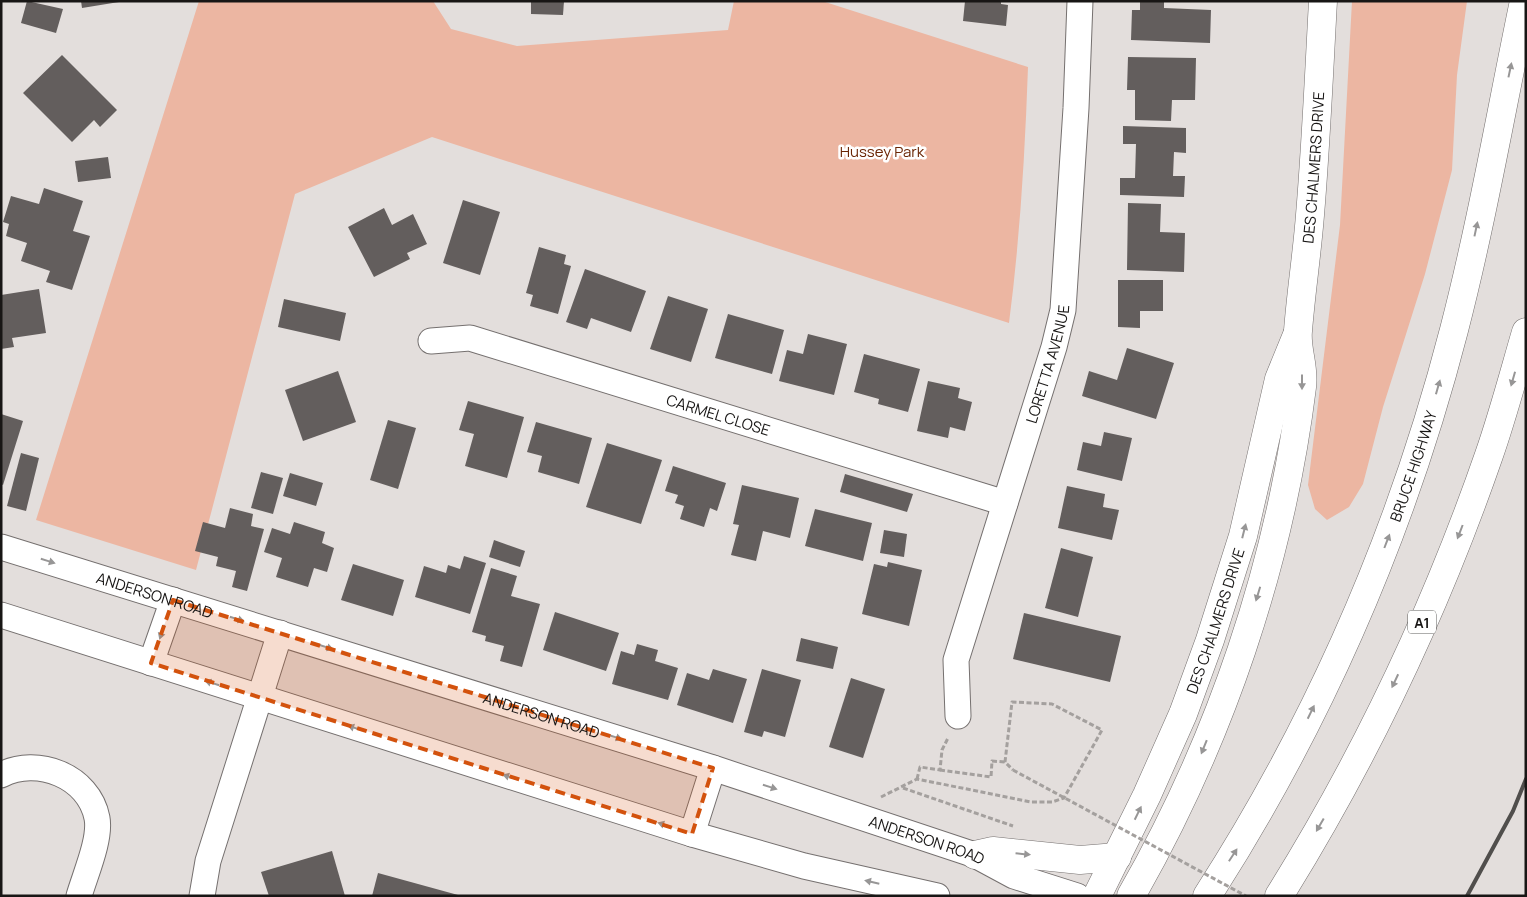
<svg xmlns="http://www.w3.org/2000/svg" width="1527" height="897" font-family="Manrope,sans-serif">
  <rect width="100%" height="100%" fill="#e3dedc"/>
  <g fill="#ecb6a2">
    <path d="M199,1H433L451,29L517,46L728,30L734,1H822L1028,67C1025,153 1020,238 1009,323L432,137L295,194L196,570L36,520Z"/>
    <polygon points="1352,1 1467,1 1457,75 1452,170 1425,274 1383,407 1363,484 1349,507 1327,520 1315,509 1308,485 1340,225"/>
  </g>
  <g fill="#635e5d">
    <polygon points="27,1 63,9 56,33 21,23"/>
    <polygon points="81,1 119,1 119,2 82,8"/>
    <polygon points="531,1 564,1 563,15 531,14"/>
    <polygon points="965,1 1001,1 1001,4 1008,5 1006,26 963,21"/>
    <polygon points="1140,1 1164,1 1164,8 1211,10 1210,43 1131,40 1132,10 1140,10"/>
    <polygon points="62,55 117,110 100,127 94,120 72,142 23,93"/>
    <polygon points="1128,57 1196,58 1195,100 1172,100 1171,121 1135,120 1135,90 1127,90"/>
    <polygon points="1123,126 1186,128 1186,153 1174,152 1173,176 1185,176 1184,197 1120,195 1120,178 1135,178 1136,144 1123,144"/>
    <polygon points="108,157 111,178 78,182 75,161"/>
    <polygon points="44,188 83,201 73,231 90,236 72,290 46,282 50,271 21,261 27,243 6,236 9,224 3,222 11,196 39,204"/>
    <polygon points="463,200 500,212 480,275 443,263"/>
    <polygon points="1128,203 1161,204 1160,232 1185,233 1184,272 1127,270"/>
    <polygon points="384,208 392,225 413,214 427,244 407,253 410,259 374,277 348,227"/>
    <polygon points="539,247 566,255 564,264 571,266 558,314 530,306 533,295 526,293"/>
    <polygon points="585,269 646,291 631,332 591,318 587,329 566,322"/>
    <polygon points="1118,280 1163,280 1163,311 1140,311 1140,328 1118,327"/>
    <polygon points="39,289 46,333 12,338 14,347 1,349 1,295"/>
    <polygon points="668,296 708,309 691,362 650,349"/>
    <polygon points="284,299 346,313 340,341 278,327"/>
    <polygon points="728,314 784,330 772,374 715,358"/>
    <polygon points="808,334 847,344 834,395 779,381 787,350 803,354"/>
    <polygon points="1127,348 1174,363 1156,419 1082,396 1089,371 1117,380"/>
    <polygon points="864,354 920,369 908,412 878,404 879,399 854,392"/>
    <polygon points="338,371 356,422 303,441 285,390"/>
    <polygon points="928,381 960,388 958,398 972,402 965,431 950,427 948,438 917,431"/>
    <polygon points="468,401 524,417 507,478 465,466 474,434 459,430"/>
    <polygon points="1,414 23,421 3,485 1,484"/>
    <polygon points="388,420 416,428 398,489 370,480"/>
    <polygon points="536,422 592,438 579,484 538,472 542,456 527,452"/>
    <polygon points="1104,432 1132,438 1122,481 1077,470 1083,442 1101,446"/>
    <polygon points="607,443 662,460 641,524 586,507"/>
    <polygon points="21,453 39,458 26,511 7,506"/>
    <polygon points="673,466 726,483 717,511 710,508 704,527 680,519 684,506 675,503 678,495 665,491"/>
    <polygon points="261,472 283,478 273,514 251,508"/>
    <polygon points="290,473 323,483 316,506 283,496"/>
    <polygon points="845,474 913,494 907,512 840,492"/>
    <polygon points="742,485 799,498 790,538 763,531 756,561 731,555 739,525 733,524"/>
    <polygon points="1067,486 1105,494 1103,507 1119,510 1112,540 1058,528"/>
    <polygon points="230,508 253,514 251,526 264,529 247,591 232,587 236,571 216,566 218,557 195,551 203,522 225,528"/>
    <polygon points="815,509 872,523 863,561 805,546"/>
    <polygon points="294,522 325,532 322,543 334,548 327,572 314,568 308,587 276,577 282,558 264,552 272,528 290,534"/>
    <polygon points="884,530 907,534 904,557 880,553"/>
    <polygon points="494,540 525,551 520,567 489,557"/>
    <polygon points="1061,548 1093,557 1078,617 1045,608"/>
    <polygon points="464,556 486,563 470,614 415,597 424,566 446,573 448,565 460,569"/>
    <polygon points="888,562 922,570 909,626 862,614 874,564 887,567"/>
    <polygon points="353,564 404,580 393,616 341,600"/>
    <polygon points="491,568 517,576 511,596 540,604 522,667 500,661 504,646 485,641 486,636 472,632"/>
    <polygon points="555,612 619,633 606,671 543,650"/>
    <polygon points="1024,613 1121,636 1110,682 1013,659"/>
    <polygon points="801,638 838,647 833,669 796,661"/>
    <polygon points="637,644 658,650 655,661 678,668 668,700 612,684 621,651 634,655"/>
    <polygon points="713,669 747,679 733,723 677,705 687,673 709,680"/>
    <polygon points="762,669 801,680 785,737 764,731 762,737 744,732"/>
    <polygon points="851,678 885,689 863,758 829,747"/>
    <polygon points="332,851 345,896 269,896 261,872"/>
    <polygon points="378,873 458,895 458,896 372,896"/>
  </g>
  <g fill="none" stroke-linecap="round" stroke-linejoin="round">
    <g stroke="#75706f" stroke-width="27">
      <g id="minor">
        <path id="s1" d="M431,341L470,338L1005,503"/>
        <path id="s2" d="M1,547L713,768L975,855L1014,876L1077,896"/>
        <polyline points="1,615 692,834 804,866 937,896"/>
        <polyline points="151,663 173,600"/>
        <path id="s3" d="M958,716L956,660L1054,347L1063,310L1076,108L1080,1"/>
        <path d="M1,775C37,756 89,776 97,818C101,839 85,875 79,896"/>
        <polyline points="692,834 713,768"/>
        <polyline points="202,896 208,861 280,633"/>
      </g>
    </g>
    <g stroke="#75706f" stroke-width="29">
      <g id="major">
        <polyline points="975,855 993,851 1080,860 1117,857"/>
        <path id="s4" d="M1097,896L1147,795L1183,714L1210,640L1243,536L1279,379L1297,335"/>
        <path id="s5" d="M1131,896C1220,741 1280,564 1302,387C1305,368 1296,349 1298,331C1301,292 1307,254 1310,215C1316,144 1319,73 1323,1"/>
      </g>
    </g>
    <g stroke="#75706f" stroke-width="29">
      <g id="highway">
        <path id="s6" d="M1207,896C1319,722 1402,531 1454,330C1482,222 1501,111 1524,1"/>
        <path d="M1279,896C1365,758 1436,608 1489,455C1503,415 1514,373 1526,332"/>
      </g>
    </g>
    <g stroke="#a4a09e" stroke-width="3" stroke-dasharray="5 2.5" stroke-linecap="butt">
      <polyline points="940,770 991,777 992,761 1005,762"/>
      <polyline points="917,779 920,767 940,770 942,750 948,738"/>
      <polyline points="903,788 1013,826"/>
      <polyline points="881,797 917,779 1031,802 1052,802 1064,798 1102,730 1052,704 1012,702 1005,762 1013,770"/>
    </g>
    <use href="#minor" stroke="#fff" stroke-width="25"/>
    <use href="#major" stroke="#fff" stroke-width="28"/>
    <use href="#highway" stroke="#fff" stroke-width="28"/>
    <polyline stroke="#504e4c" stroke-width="4" points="1467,896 1513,811 1526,779"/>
    <polyline stroke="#a4a09e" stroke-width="3" stroke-dasharray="5 2.5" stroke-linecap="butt" points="1013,770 1246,896"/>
  </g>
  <defs><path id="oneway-solid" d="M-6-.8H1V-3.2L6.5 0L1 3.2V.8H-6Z" transform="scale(1.25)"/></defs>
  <g fill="#979696">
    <use href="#oneway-solid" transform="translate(1510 70) rotate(-78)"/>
    <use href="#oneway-solid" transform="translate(1476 229) rotate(-78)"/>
    <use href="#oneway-solid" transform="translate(1513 379) rotate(106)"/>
    <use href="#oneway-solid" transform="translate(1302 382) rotate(90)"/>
    <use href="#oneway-solid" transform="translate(1438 387) rotate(-74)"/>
    <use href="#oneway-solid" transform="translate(1244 531) rotate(-76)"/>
    <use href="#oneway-solid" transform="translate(1460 532) rotate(111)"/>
    <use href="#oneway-solid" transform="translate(1387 541) rotate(-69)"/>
    <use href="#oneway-solid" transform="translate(48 561) rotate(17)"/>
    <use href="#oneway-solid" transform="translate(1258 594) rotate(107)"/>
    <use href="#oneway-solid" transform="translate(237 619) rotate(17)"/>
    <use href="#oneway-solid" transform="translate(162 632) rotate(109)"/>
    <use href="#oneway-solid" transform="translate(326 647) rotate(17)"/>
    <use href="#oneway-solid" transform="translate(1395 681) rotate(115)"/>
    <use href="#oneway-solid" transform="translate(212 683) rotate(-162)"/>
    <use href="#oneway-solid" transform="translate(1311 712) rotate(-64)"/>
    <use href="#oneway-solid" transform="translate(355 728) rotate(-163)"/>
    <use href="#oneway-solid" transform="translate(615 737) rotate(17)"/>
    <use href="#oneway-solid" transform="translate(1204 747) rotate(112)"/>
    <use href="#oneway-solid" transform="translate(510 777) rotate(-163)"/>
    <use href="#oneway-solid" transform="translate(770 787) rotate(18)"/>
    <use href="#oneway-solid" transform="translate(1138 813) rotate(-64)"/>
    <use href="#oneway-solid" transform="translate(665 825) rotate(-163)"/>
    <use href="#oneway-solid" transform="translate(1320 825) rotate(120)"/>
    <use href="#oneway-solid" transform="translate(1023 854) rotate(6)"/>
    <use href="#oneway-solid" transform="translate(1233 855) rotate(-57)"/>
    <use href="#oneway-solid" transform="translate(872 882) rotate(-167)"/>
  </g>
  <path fill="#d3520d" fill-opacity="0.2" stroke="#d3520d" stroke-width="4" stroke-dasharray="10 6" stroke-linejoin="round" d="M173,600L713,768L692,834L151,663Z"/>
  <g text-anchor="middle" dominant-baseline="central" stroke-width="5" stroke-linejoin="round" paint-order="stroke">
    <rect fill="#fff" stroke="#5d5c5b" stroke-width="1" x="1408" y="610.5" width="28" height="23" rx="4"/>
    <g font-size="14" font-weight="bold" fill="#181615">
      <text x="1422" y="622">A1</text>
    </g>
    <g font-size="15" fill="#6a2504" stroke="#fff">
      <text x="882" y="151">Hussey Park</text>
    </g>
    <g font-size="15" fill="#181615" stroke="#fff">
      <text stroke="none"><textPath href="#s5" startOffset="761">DES CHALMERS DRIVE</textPath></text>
      <text stroke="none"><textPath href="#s3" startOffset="366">LORETTA AVENUE</textPath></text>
      <text stroke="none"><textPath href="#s1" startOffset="299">CARMEL CLOSE</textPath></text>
      <text stroke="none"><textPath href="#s6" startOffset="478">BRUCE HIGHWAY</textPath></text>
      <text stroke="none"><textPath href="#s2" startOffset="161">ANDERSON ROAD</textPath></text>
      <text stroke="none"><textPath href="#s4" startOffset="300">DES CHALMERS DRIVE</textPath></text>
      <text stroke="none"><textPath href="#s2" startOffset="566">ANDERSON ROAD</textPath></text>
      <text stroke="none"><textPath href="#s2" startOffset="971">ANDERSON ROAD</textPath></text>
    </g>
  </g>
  <rect width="1527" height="897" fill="none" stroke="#181615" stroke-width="5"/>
</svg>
